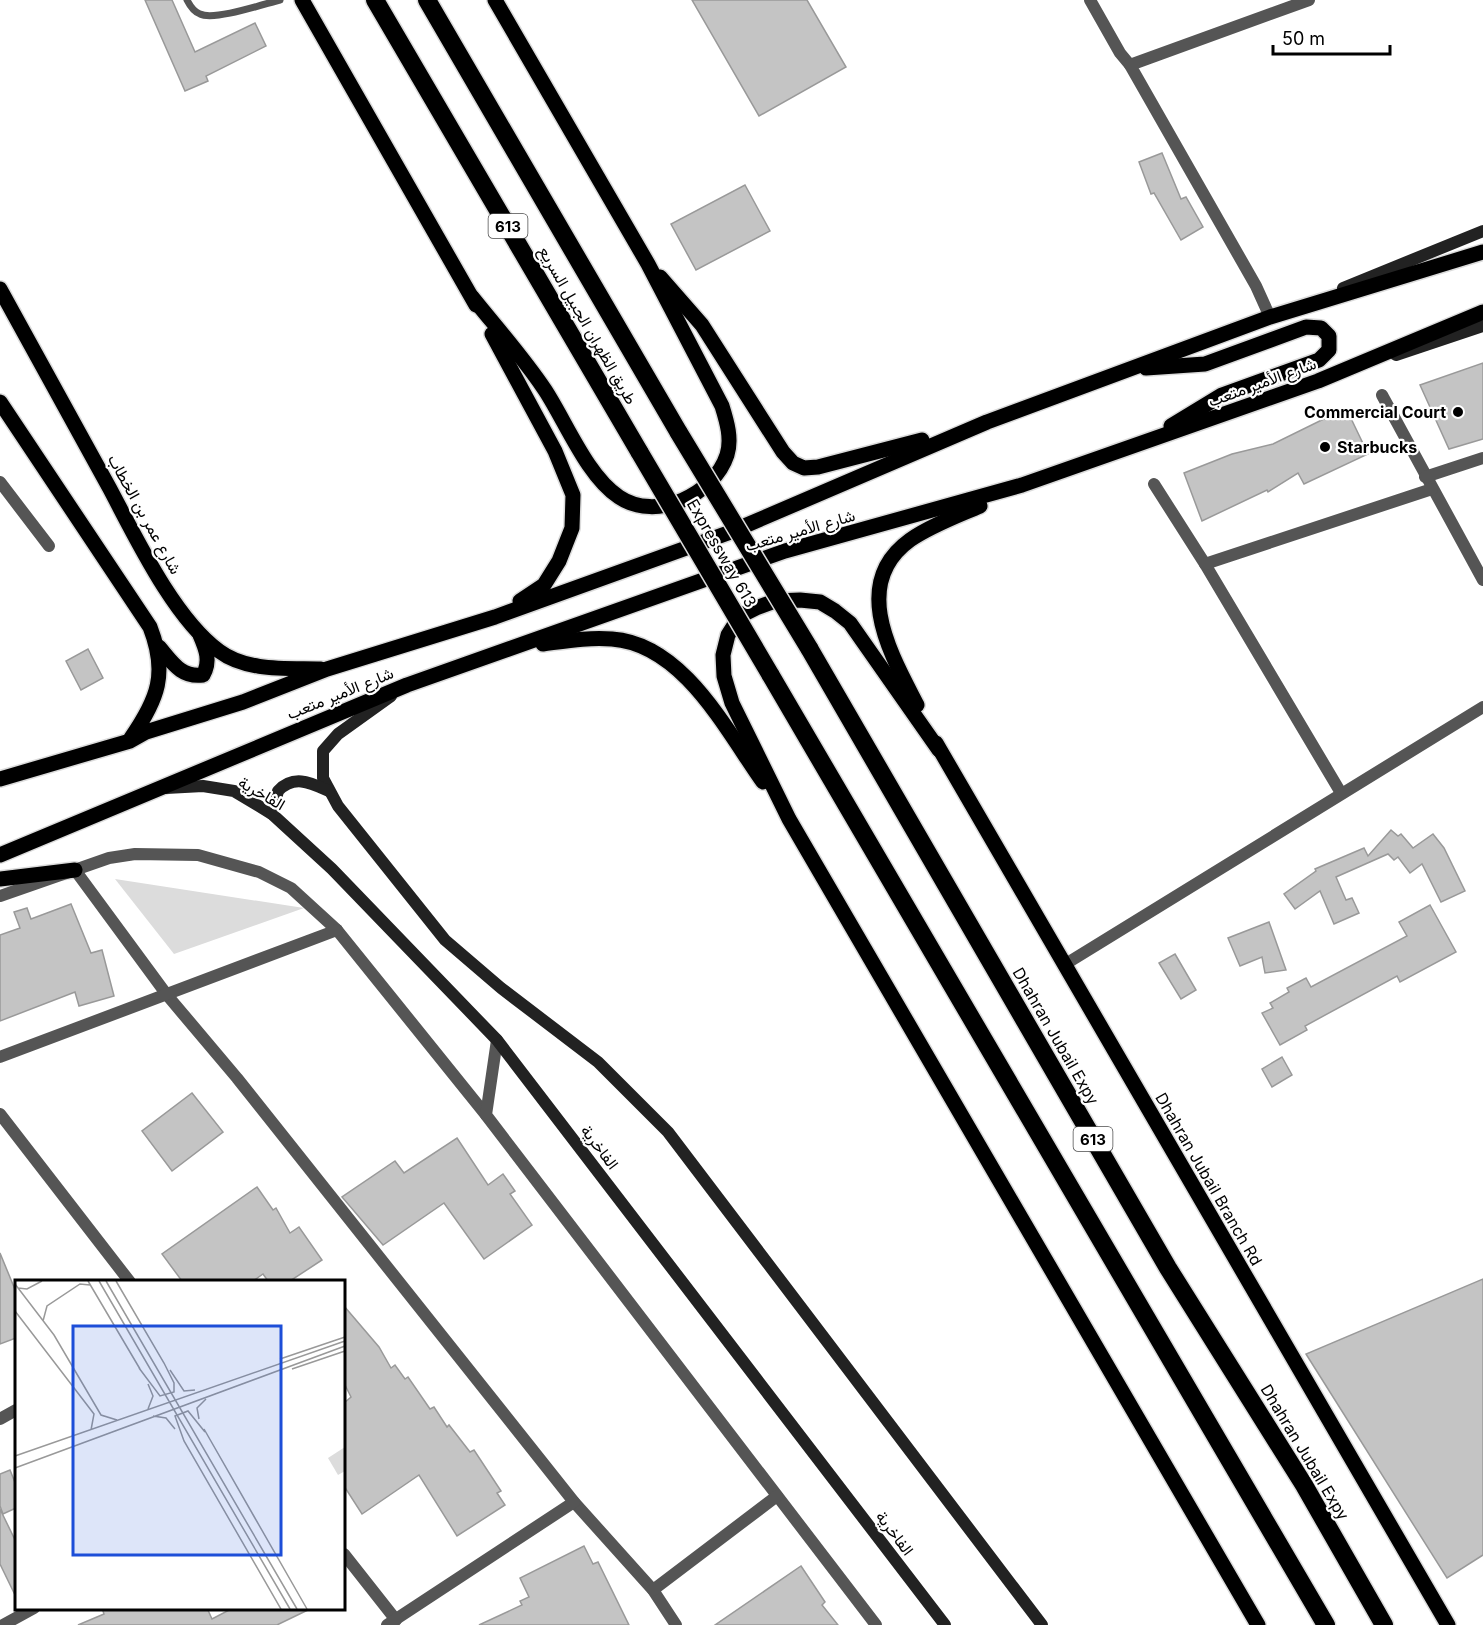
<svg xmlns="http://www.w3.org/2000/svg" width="1483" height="1625" font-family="Inter,Vazirmatn,sans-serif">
  <rect width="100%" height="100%" fill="#fff"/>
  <polygon fill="#dcdcdc" points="115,879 304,908 174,954"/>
  <g fill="#c4c4c4" stroke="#999" stroke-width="1.5">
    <polygon points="145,0 172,0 195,52 255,23 266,46 206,76 208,81 185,91"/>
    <polygon points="692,0 807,0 846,67 759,116"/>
    <polygon points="1162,153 1181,199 1186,197 1203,227 1181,240 1154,193 1151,194 1139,162"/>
    <polygon points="745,185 770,231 696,270 671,224"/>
    <polygon points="1483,363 1483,439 1449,449 1420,385"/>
    <polygon points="1346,408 1368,454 1304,484 1298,473 1268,492 1267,490 1202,521 1184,473 1232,454 1273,444"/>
    <polygon points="88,649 103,678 81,690 66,661"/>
    <polygon points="1391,830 1398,836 1401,834 1413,848 1433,834 1444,848 1465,891 1441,902 1422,864 1410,873 1398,857 1394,860 1388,854 1336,877 1346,900 1352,898 1359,913 1334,924 1320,891 1295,909 1284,894 1316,871 1315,869 1364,848 1368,856"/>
    <polygon points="71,904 91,953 102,950 114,996 79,1006 75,992 0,1021 0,935 20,928 14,912 27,908 31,919"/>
    <polygon points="1430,905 1456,952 1400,982 1397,976 1305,1026 1307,1030 1280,1045 1262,1013 1273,1008 1270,1003 1289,992 1287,988 1306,978 1311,987 1407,936 1399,922"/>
    <polygon points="1269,922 1286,970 1265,973 1262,957 1240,966 1228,938"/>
    <polygon points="1175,954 1196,990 1181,999 1159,963"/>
    <polygon points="1282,1057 1292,1075 1272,1087 1262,1069"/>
    <polygon points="192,1093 223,1132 172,1171 142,1131"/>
    <polygon points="457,1138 488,1185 503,1174 515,1191 510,1194 532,1225 484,1259 444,1203 383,1245 342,1197 395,1161 404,1173"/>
    <polygon points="257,1187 273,1210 276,1208 290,1233 299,1227 322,1260 290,1281 268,1281 263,1274 253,1281 182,1281 162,1254"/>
    <polygon points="0,1253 16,1292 16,1338 0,1344"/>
    <polygon points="1483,1279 1483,1555 1447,1578 1306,1354"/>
    <polygon points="344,1306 379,1347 391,1368 395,1365 405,1379 408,1377 430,1409 434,1407 447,1427 449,1425 470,1452 474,1450 501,1491 497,1493 505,1505 457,1536 419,1475 362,1514 344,1486 344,1403 351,1397 344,1383"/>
    <polygon points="10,1470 16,1485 16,1508 3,1514 0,1506 0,1474"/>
    <polygon points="0,1509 16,1542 16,1597 0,1564"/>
    <polygon points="584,1546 593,1564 598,1562 629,1625 479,1625 522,1605 520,1601 529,1597 520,1578"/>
    <polygon points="801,1566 825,1602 822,1605 838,1625 715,1625"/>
    <polygon points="102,1608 207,1608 212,1619 233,1608 312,1608 277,1625 78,1625 104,1614"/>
  </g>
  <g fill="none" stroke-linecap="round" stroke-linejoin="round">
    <g stroke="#dbdbdb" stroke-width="18">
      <g id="primary">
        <polyline points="302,0 476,305"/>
        <polyline points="660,277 702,325 783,452 793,463 804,468 818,467 922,440"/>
        <path d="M0,289C37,355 73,422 110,489C136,538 174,618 219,651C247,672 288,668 321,669"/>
        <path d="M472,297C496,327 523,357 545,390C566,422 587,476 619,497C656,522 714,495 727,455C732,439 727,422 722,406L648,264L495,0"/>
        <polyline points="492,334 555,451 573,495 572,528 559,561 544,585 520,601"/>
        <polyline points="1146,368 1205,364 1306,327 1321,328 1329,336 1329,350 1319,360 1222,395 1171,426"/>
        <path d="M0,402L150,627C168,673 158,699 131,738"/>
        <path d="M543,644C566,641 589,637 612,639C683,644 726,730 763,782"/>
        <path d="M159,647C172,662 181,678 203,675C211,661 206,649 200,635"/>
        <path d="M917,705C892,656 849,584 910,540C930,526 957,516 980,506"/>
        <polyline points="936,743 1448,1625"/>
        <polyline points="939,750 850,623 835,611 820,602 800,600 775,601 756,608 740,616 728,635 723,655 724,676 732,703 789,819 1258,1625"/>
        <polyline points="0,779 130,741 146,732 243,702 327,669 495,617 728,533 987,422 1270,317 1483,252"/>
        <polyline points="0,855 407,685 785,551 1022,485 1318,381 1483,312"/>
        <polyline points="0,879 75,870"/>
      </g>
    </g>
    <g stroke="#dbdbdb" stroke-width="21">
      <g id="highway">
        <polyline points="375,0 640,453"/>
        <polyline points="427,0 679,433"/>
        <polyline points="809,648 1168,1268 1304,1485 1384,1625"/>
        <polyline points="770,674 1326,1625"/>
      </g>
    </g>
    <path stroke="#555" stroke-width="7" d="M187,0C190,6 194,12 200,14C214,21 264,4 280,0"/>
    <g stroke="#555" stroke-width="12">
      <polyline points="1090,0 1120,53 1130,65"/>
      <polyline points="1270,317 1256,286 1130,65 1309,0"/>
      <polyline points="1382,395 1483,580"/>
      <polyline points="1425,477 1483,458"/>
      <polyline points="0,482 49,546"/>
      <polyline points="1154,484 1205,564 1341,793"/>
      <polyline points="1205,564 1432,489"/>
      <polyline points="75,870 167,995 237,1078 574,1502 653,1590 676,1625"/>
      <polyline points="0,896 109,858 135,854 198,855 259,872 291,888 337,930 486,1115"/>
      <polyline points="1064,965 1483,707"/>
      <polyline points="497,1040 486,1115 876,1625"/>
      <polyline points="0,1057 337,930"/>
      <polyline points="0,1114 130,1282"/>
      <polyline points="0,1419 16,1410"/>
      <polyline points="344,1554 396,1620"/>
      <polyline points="653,1590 777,1496"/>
      <polyline points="3,1625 34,1608"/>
      <polyline points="387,1625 574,1502"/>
    </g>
    <g stroke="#222" stroke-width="12">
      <polyline points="1343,288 1483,231"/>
      <polyline points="1396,355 1483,326"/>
      <polyline points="391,696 338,734 323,751 323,778 338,806 445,940 501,988 598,1062 668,1132 1042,1625"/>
      <polyline points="166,788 203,786 234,791 272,814 332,869 497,1040 945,1625"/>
      <path d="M272,814L278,791C294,774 311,783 329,791"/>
    </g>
    <use href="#primary" stroke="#000" stroke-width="15"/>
    <use href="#highway" stroke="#000" stroke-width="18"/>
    <g stroke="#dbdbdb" stroke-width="21" stroke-linecap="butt">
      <g id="highway-bridge">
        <polyline points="679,433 809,648"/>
        <polyline points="640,453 770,674"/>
      </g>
    </g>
    <use href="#highway-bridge" stroke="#000" stroke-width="18"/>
  </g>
  <g fill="#000" stroke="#fff" stroke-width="2">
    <circle cx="1458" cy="412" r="6"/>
    <circle cx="1325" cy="447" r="6"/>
  </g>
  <g text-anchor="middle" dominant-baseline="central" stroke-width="4.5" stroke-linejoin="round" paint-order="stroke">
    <g fill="#fff" stroke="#4c4c4c" stroke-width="1.5">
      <rect x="488.5" y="214" width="39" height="24" rx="4.5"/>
      <rect x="1073.5" y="1127" width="39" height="24" rx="4.5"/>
    </g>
    <g font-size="15" font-weight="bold" fill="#000">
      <text x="508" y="226">613</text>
      <text x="1093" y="1139">613</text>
    </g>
    <g font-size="16" fill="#000" stroke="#fff">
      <text transform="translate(588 325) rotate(60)">طريق الظهران الجبيل السريع</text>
      <text transform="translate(1262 382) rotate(-20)">شارع الأمير متعب</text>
      <text transform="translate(145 514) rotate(61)">شارع عمر بن الخطاب</text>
      <text transform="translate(800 530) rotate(-16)">شارع الأمير متعب</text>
      <text transform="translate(722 553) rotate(60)">Expressway 613</text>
      <text transform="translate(340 693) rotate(-22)">شارع الأمير متعب</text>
      <text transform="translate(262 793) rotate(30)">الفاخرية</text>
      <text transform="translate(1056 1036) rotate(60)">Dhahran Jubail Expy</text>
      <text transform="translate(600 1147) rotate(53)">الفاخرية</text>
      <text transform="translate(1209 1179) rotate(60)">Dhahran Jubail Branch Rd</text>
      <text transform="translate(1305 1452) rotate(59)">Dhahran Jubail Expy</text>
      <text transform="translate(895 1533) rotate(53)">الفاخرية</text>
    </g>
    <g font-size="16" font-weight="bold" fill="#000" stroke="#fff" text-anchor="end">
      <text x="1446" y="412">Commercial Court</text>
      <text x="1337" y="447" text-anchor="start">Starbucks</text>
    </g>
  </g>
  <g transform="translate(15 1280)">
    <rect width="330" height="330" fill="#fff"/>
    <path d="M330,167V191L323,195L313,178Z" fill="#dcdcdc"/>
    <path fill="none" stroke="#999" stroke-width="1.5" d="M73,1L125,89M84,1L275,329M91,1L282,329M101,1L149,83L159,103V112L145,116L124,88M0,4L39,55L86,135L102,140M3,8L12,9L27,1M0,31L79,134L76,150M28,41L32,26L65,4L75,5M265,79L330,57M277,89L330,71M155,90L169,111L180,110M133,104L138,116L133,129M138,136L151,138L160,149M184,139L182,128L191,119M189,149L292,329M190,152L173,131L160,136L169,161L266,329M0,176L330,61M0,188L330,66"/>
    <path fill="#1d4ed8" fill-opacity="0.15" stroke="#1d4ed8" stroke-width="3" d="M58,46H266V275H58Z"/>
    <rect width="330" height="330" fill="none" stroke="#000" stroke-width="3"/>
  </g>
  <path d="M1273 45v9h117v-9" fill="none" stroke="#000000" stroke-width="3"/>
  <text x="1282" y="45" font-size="18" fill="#000000" stroke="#ffffff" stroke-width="4.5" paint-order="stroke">50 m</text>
</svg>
